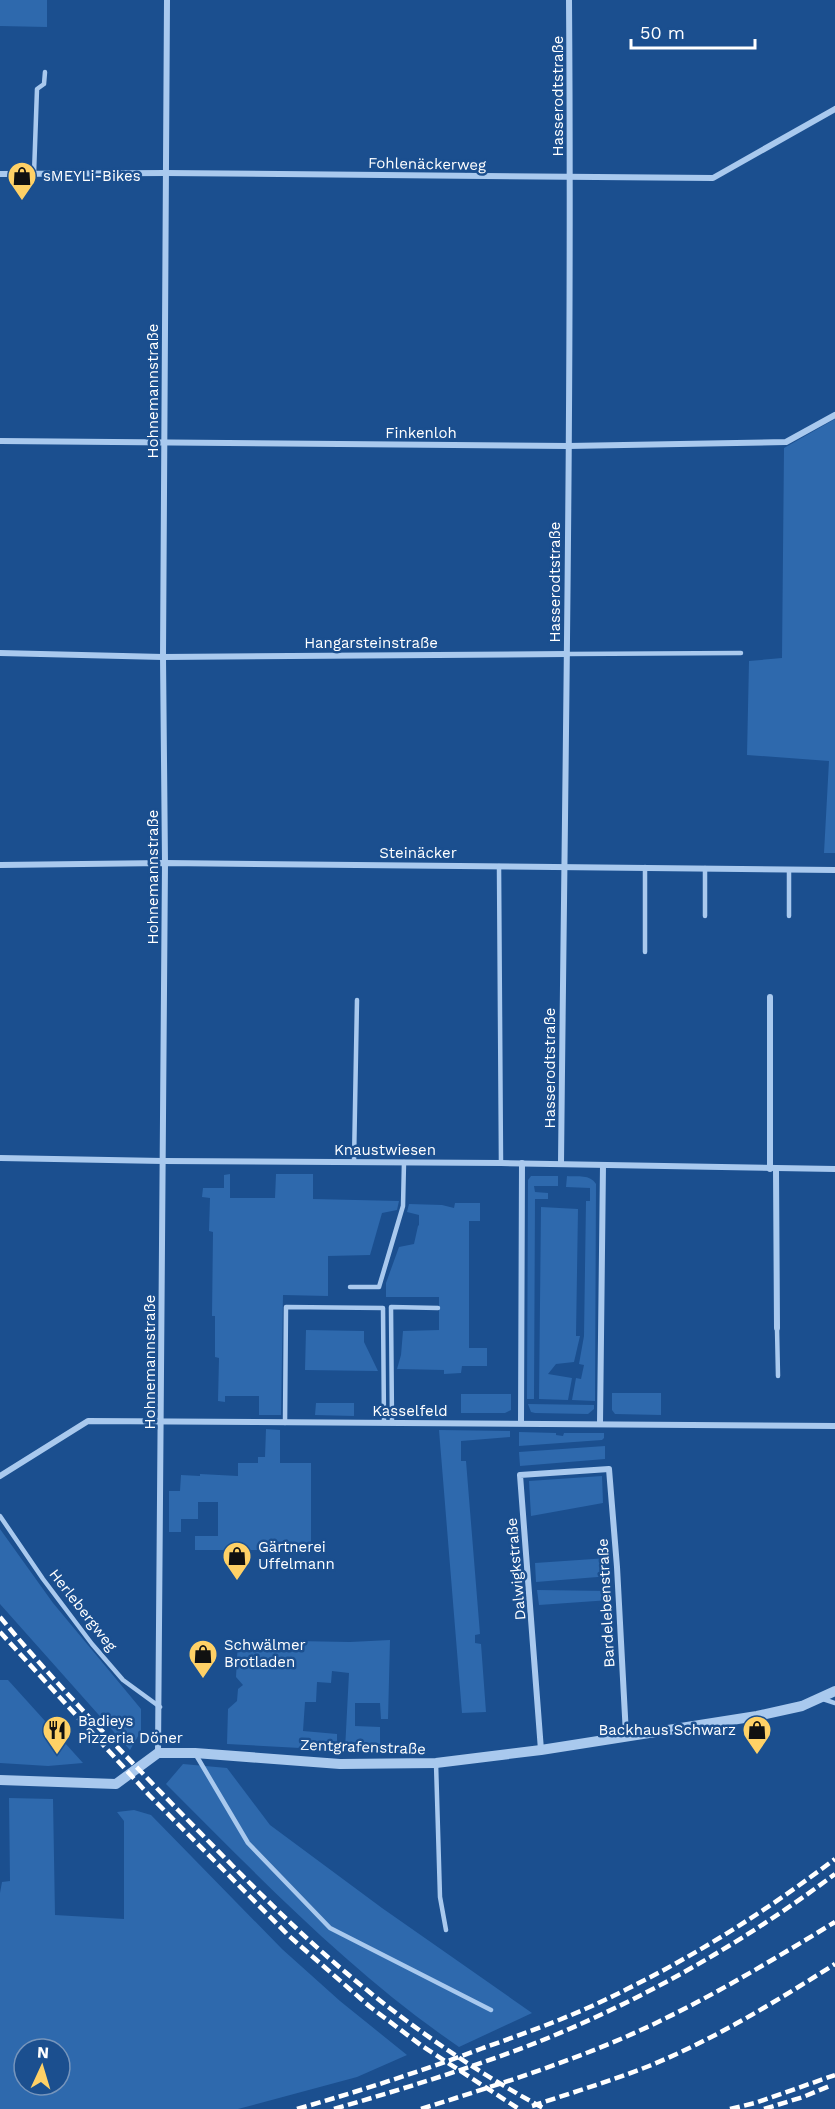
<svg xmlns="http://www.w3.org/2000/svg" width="835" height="2109" font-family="'Work Sans',sans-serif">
  <rect width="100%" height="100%" fill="#1b4f8f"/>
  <g fill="#2e69ad" fill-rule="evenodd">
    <polygon points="0,0 47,0 47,27 0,26"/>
    <polygon points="835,419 835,853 824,853 829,761 747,755 749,661 782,658 784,448"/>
    <polygon points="230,1174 230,1198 275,1198 276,1174 313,1174 313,1199 399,1201 397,1210 382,1213 370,1255 328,1256 328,1296 283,1295 281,1415 259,1415 259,1396 225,1396 225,1402 218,1401 219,1358 215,1357 215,1316 212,1316 213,1232 209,1231 210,1198 202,1197 203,1188 224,1188 224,1175"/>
    <polygon points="531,1176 558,1176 558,1186 534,1186 535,1192 548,1193 548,1199 535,1199 534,1399 527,1399 528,1180"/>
    <path d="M567,1176C578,1177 590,1174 596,1184L595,1401L572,1400L576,1378L581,1379L584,1365L579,1364L584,1336L586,1201H590V1188L566,1187Z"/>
    <polygon points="455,1203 480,1203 480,1221 469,1221 469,1348 487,1348 487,1366 462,1366 461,1373 444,1374 444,1370 397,1369 401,1355 403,1331 439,1330 439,1297 386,1297 386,1283 399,1247 414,1244 418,1226 419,1225 419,1215 407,1212 409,1204 442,1205 454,1208"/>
    <polygon points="541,1207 578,1209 576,1336 580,1336 574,1362 556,1364 548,1374 572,1378 568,1400 539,1399"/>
    <polygon points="306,1330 364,1331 364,1342 378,1371 305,1370"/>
    <polygon points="612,1393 661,1393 661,1415 615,1414 612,1410"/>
    <polygon points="461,1394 511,1394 511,1410 505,1413 461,1413"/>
    <polygon points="316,1403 354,1403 354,1416 315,1415"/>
    <polygon points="528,1404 594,1405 594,1409 588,1414 535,1413 531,1412"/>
    <polygon points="266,1429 280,1430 280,1463 311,1463 311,1550 195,1550 195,1536 218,1536 218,1502 198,1502 198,1519 181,1519 181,1532 169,1532 169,1491 180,1491 181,1475 200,1476 200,1474 238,1476 238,1463 258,1463 258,1457 265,1457"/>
    <polygon points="439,1430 510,1431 510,1437 461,1441 461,1461 466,1461 480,1634 475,1635 475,1643 481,1644 486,1712 462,1713"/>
    <polygon points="519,1432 556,1433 556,1435 563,1436 564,1433 604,1433 604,1438 602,1440 519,1446"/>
    <polygon points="605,1446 605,1459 520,1466 519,1452"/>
    <polygon points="602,1476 603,1503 531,1516 529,1481"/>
    <polygon points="0,1529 53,1603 141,1709 141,1731 130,1750 0,1604"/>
    <polygon points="608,1558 610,1576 536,1582 535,1563"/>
    <polygon points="537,1590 609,1591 610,1600 539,1605"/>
    <polygon points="238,1640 350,1642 390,1640 388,1719 381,1719 380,1703 355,1703 355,1726 380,1727 380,1752 345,1750 349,1673 332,1671 331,1683 317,1682 316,1702 305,1702 303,1731 337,1734 337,1750 227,1744 228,1709 237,1701 238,1689 243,1685 236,1677"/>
    <polygon points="0,1680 8,1680 83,1763 48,1766 0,1763"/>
    <path d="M183,1764L227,1768L270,1825L382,1908L532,2013L459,2047C351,1973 259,1877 166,1784Z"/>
    <path d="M9,1798L53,1799L55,1915L124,1919V1821L117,1812L134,1810L151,1815L282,1949L340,2001L407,2055L357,2077L238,2109H0V1893L2,1882L10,1881ZM24,2049H60V2085H24Z"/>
  </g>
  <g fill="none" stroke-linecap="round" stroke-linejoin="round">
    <g stroke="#a9c9ee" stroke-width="4.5">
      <polyline points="34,174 37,89 44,84 45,72"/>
      <polyline points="567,654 741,653"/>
      <polyline points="499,866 501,1163"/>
      <polyline points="645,867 645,952"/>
      <polyline points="705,916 705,868"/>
      <polyline points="789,916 789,870"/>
      <polyline points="354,1162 357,1000"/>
      <polyline points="350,1287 379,1287 403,1206 404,1162"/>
      <polyline points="777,1328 778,1376"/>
      <polyline points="285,1423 286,1307 383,1308 384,1423"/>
      <polyline points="392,1423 391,1307 438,1308"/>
      <polyline points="0,1516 43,1579 92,1644 123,1680 160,1707"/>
      <polyline points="823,1699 835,1703"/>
      <polyline points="196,1755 248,1843 330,1928 491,2010"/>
      <polyline points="436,1763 440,1897 446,1930"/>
    </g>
    <g stroke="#a9c9ee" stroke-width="6">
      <polyline points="0,174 165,173 713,178 835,109"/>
      <polyline points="0,441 568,446 786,442 835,415"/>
      <polyline points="0,653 163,657 567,654"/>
      <polyline points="0,865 165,863 835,870"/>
      <polyline points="0,1158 163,1161 501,1163 835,1169"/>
      <path d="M561,1164C565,776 572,388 569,0"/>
      <polyline points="770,1169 770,997"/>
      <polyline points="776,1169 777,1328"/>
      <polyline points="521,1423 522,1163"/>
      <polyline points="600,1423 603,1165"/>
      <polyline points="0,1476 88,1421 835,1426"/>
      <polyline points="541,1750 520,1475 609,1469 617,1567 626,1735"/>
      <polyline points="158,1753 165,863 163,657 167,0"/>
    </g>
    <polyline stroke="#a9c9ee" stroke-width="10" points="0,1780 116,1784 158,1753 195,1753 340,1764 436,1763 541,1750 757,1716 802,1706 835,1691"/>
    <g stroke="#fff" stroke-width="4.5" stroke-dasharray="10 4.5" stroke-linecap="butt">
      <path d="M0,1617C56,1684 117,1747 178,1810C232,1865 285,1921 344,1971C405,2023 474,2071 545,2109"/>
      <polyline points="0,1632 149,1795 289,1936 369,2006 422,2046 519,2109"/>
      <path d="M532,2106C571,2093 611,2081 649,2066C715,2039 775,2002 835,1964"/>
      <path d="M297,2109C360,2091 422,2071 483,2048C532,2031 581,2013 627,1989C700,1953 770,1908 835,1859"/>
      <path d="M334,2109C403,2089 471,2068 538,2042C643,2000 744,1942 835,1874"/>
      <path d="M421,2109C500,2084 581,2059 656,2023C718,1993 776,1958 835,1922"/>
      <polyline points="730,2109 755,2103 835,2075"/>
      <polyline points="764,2109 803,2097 832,2085"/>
    </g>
  </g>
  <defs>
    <g id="shop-pin" transform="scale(1.5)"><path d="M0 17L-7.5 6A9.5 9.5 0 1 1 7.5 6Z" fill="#ffd166" stroke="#1b4f8f"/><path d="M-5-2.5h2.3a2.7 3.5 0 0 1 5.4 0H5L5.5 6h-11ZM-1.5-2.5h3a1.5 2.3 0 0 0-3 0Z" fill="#111"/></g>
    <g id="restaurant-pin" transform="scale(1.5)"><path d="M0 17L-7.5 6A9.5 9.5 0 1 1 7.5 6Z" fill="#ffd166" stroke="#1b4f8f"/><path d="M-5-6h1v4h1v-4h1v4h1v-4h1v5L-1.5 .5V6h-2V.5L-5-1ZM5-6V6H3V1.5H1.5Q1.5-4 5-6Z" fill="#111"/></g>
  </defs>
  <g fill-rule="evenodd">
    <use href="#shop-pin" x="22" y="176"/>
    <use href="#shop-pin" x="237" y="1556"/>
    <use href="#shop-pin" x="203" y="1654"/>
    <use href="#restaurant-pin" x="57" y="1730"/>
    <use href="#shop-pin" x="757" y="1730"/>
  </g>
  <g text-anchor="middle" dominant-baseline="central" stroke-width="5" stroke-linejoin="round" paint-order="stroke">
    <g font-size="15" fill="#fff" stroke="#1b4f8f">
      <text transform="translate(558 96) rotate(-90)">Hasserodtstraße</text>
      <text transform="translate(427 164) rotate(1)">Fohlenäckerweg</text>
      <text transform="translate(153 391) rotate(-90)">Hohnemannstraße</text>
      <text x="421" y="433">Finkenloh</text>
      <text transform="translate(555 582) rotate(-90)">Hasserodtstraße</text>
      <text x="371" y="643">Hangarsteinstraße</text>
      <text x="418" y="853">Steinäcker</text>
      <text transform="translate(153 877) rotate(-90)">Hohnemannstraße</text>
      <text transform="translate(550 1068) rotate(-90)">Hasserodtstraße</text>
      <text x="385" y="1150">Knaustwiesen</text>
      <text transform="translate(150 1362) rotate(-90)">Hohnemannstraße</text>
      <text x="410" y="1411">Kasselfeld</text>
      <text transform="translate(516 1569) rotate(-95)">Dalwigkstraße</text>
      <text transform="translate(606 1603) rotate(-93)">Bardelebenstraße</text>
      <text transform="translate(83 1610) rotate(52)">Herlebergweg</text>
      <text transform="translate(363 1747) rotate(2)">Zentgrafenstraße</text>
    </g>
    <g font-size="15" fill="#fff" stroke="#1b4f8f" text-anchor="start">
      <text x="43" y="176">sMEYLi-Bikes</text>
      <text x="258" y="1547">Gärtnerei<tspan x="258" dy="17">Uffelmann</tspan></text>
      <text x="224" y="1645">Schwälmer<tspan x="224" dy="17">Brotladen</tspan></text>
      <text x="78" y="1721">Badieys<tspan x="78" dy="17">Pizzeria Döner</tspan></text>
      <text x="736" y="1730" text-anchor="end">Backhaus Schwarz</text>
    </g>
  </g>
  <g transform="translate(42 2067) rotate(4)"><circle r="28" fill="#1b4f8f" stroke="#7695bc" stroke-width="1.5"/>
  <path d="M0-4.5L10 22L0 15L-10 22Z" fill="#ffd166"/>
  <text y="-9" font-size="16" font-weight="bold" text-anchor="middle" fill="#ffffff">N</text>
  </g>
  <path d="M631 39v9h124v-9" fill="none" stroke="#ffffff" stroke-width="3"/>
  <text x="640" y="39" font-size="18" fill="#ffffff" stroke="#1b4f8f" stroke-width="4.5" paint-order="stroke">50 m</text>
</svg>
